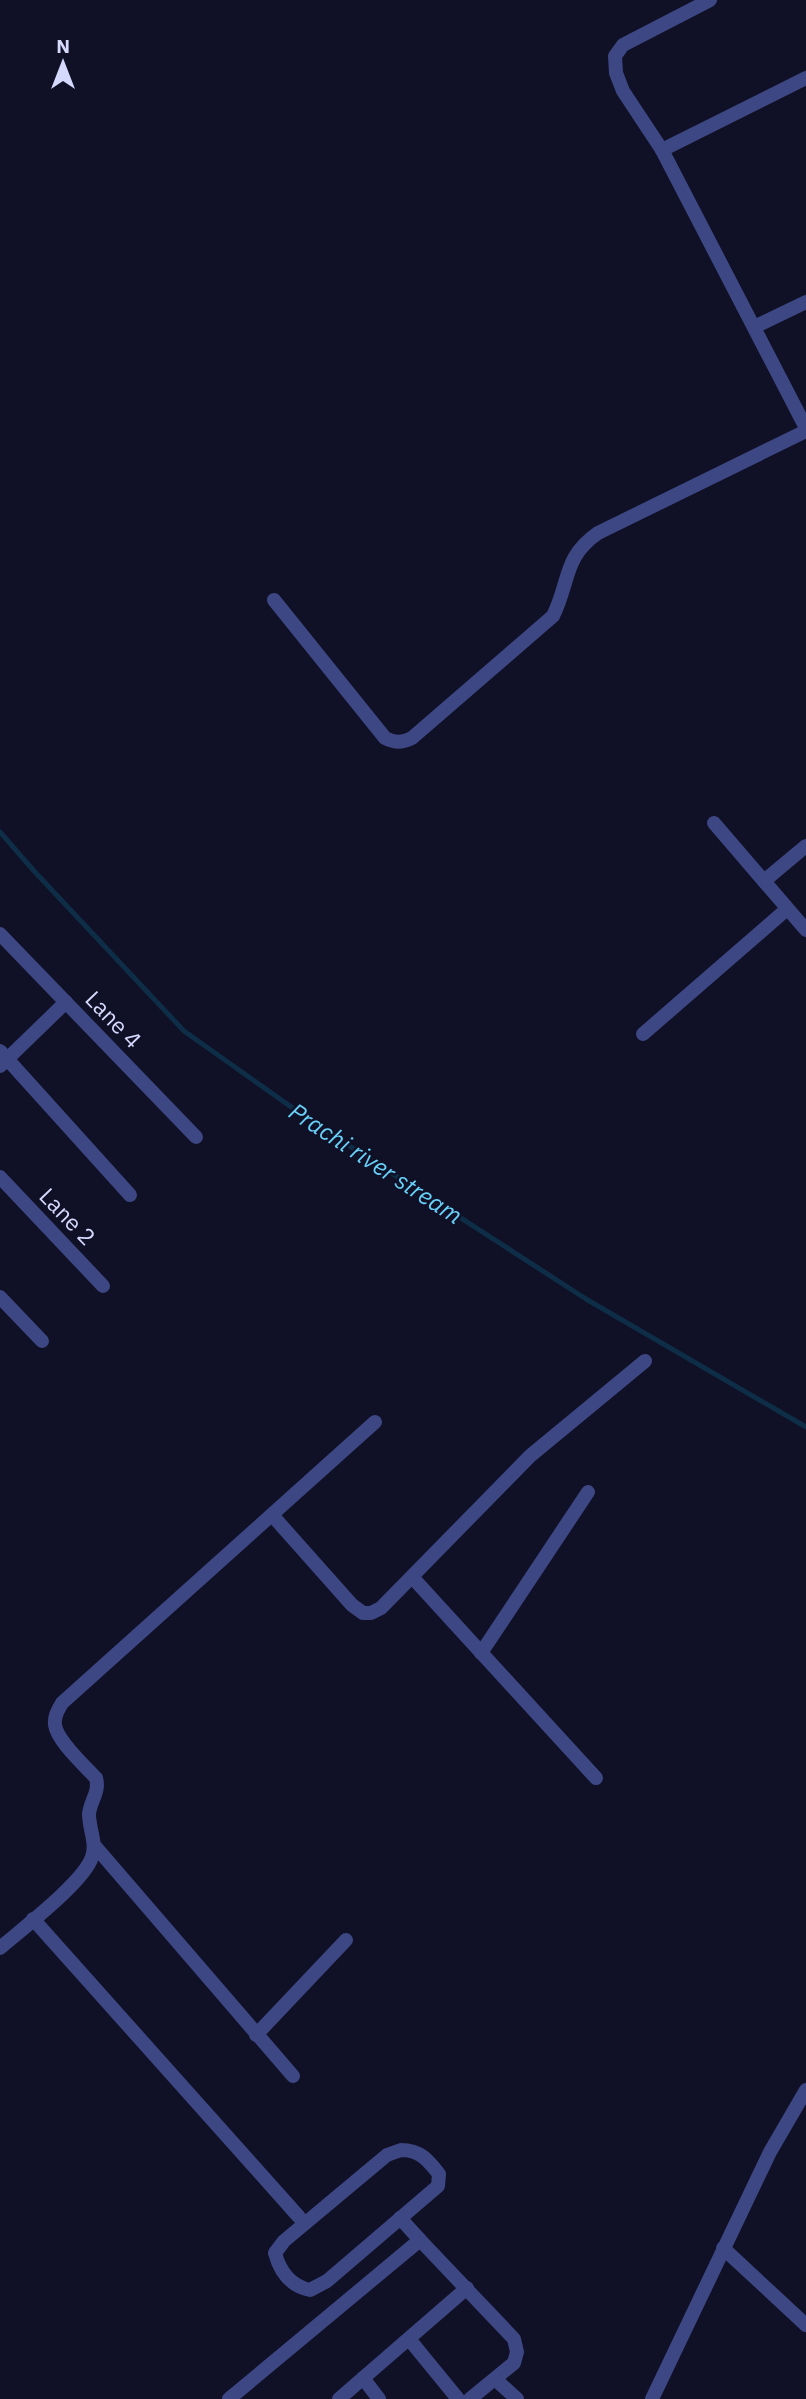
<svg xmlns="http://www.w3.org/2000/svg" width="806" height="2399" font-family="'IBM Plex Sans',sans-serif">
  <rect width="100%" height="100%" fill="#101026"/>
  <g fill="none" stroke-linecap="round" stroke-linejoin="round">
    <polyline stroke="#0e2d47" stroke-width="5" points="0,832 34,871 184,1031 311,1121 586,1299 806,1427"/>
    <g stroke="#3d4783" stroke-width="14">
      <polyline points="710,0 623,45 615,56 616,73 623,91 662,150 806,428"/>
      <polyline points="662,150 806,78"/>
      <polyline points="754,327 806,302"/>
      <path d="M274,600L385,738C395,743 402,743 412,738L553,616C570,582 563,557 598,533L806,431"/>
      <polyline points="714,823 806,930"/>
      <polyline points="764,881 806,846"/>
      <polyline points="0,934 196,1137"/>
      <polyline points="643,1034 787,909"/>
      <polyline points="0,1051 130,1195"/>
      <polyline points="0,1066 66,1002"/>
      <polyline points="0,1177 103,1286"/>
      <polyline points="0,1297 42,1341"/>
      <polyline points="272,1515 352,1605 363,1613 371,1613 381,1608 530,1456 645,1361"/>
      <polyline points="413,1578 596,1778"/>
      <polyline points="481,1653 588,1492"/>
      <polyline points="94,1845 293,2076"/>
      <polyline points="33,1919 299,2217"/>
      <path d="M0,1948C22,1929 84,1882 92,1857C97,1843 89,1829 89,1814C90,1801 100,1792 96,1778C85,1766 57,1741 55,1725C54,1716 58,1710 62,1703L375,1422"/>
      <polyline points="256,2035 346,1940"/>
      <path d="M401,2150C420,2150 428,2160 439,2174L438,2186L327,2281L310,2290C291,2286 280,2272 275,2253L284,2241L387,2155Z"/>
      <polyline points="400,2218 420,2240"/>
      <polyline points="723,2248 806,2325"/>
      <polyline points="409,2339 458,2399"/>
      <polyline points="363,2378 379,2399"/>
      <polyline points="495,2379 517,2399"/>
      <polyline points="229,2399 420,2240 514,2339 517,2352 514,2363 470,2399"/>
      <polyline points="339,2399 467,2288"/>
      <polyline points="652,2399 770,2152 806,2090"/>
    </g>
  </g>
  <g text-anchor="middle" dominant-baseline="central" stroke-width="5" stroke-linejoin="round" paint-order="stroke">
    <g font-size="23" fill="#d6d9fe" stroke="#101026">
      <text transform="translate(114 1019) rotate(46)">Lane 4</text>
      <text transform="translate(68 1216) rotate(46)">Lane 2</text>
    </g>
    <g font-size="24" font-style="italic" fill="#68d1fa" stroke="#101026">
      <text transform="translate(376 1163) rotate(33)">Prachi river stream</text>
    </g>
  </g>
  <g transform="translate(63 63)" stroke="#101026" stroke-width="5" paint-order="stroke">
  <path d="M0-5L12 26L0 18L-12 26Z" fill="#d6d9fe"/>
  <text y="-10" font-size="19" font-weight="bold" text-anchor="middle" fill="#d6d9fe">N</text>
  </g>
</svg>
